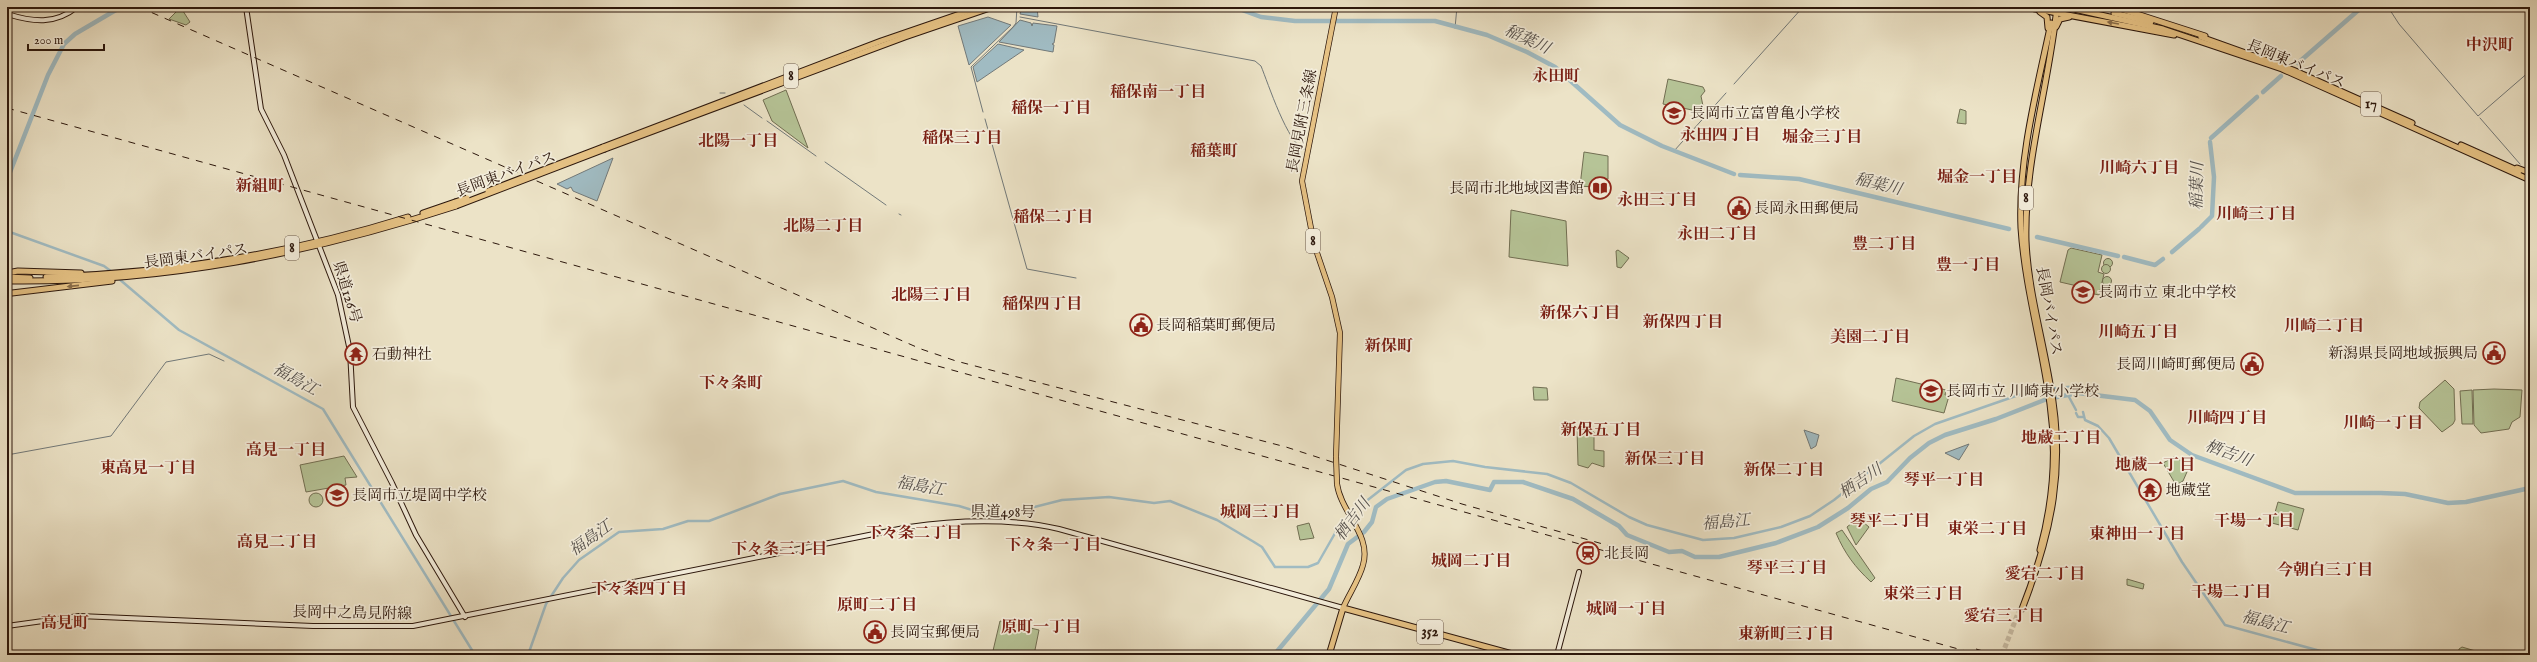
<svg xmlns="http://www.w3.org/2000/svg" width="2537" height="662" font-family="'IM FELL English','Noto Serif JP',serif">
  <rect width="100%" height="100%" fill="#ece3c7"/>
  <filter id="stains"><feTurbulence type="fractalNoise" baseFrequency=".005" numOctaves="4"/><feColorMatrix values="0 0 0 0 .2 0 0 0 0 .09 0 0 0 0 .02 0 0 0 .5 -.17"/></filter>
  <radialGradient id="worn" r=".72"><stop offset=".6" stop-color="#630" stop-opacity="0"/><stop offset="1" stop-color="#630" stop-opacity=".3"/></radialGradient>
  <g fill="#b6c497" stroke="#716e52">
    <polygon points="177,11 183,11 190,22 186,25 169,19"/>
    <polygon points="1668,79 1703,87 1705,91 1701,96 1703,106 1697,111 1663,104"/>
    <polygon points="786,90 808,148 772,121 763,100"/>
    <polygon points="1960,109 1966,111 1966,124 1957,123"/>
    <polygon points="1584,152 1608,156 1608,179 1593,180 1593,187 1580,186"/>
    <polygon points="1511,210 1566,221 1568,266 1509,257"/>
    <polygon points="2071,248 2102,255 2098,272 2104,274 2099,295 2085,292 2086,288 2060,282 2068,250"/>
    <polygon points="1618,250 1629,258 1621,268 1617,267 1616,251"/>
    <circle cx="2108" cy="263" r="4.5"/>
    <circle cx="2106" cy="269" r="4.5"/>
    <circle cx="2107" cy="281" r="4.5"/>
    <polygon points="1896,378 1946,390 1945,395 1949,396 1944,413 1892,401"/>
    <polygon points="2445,380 2454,389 2455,420 2453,424 2442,432 2419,408 2420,402"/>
    <polygon points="1533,387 1547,388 1548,400 1534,400"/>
    <polygon points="2494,389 2522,390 2520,417 2512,422 2509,429 2481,433 2474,425 2473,390"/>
    <polygon points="2472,390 2473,424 2462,424 2460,391"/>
    <polygon points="1577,429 1594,432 1594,450 1604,451 1604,467 1592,463 1588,468 1578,465"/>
    <polygon points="344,456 357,477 345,478 346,485 306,492 300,465"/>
    <polygon points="2174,457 2190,465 2183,481 2176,485 2163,463"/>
    <circle cx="316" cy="500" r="7"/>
    <polygon points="2278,502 2304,509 2298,530 2272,523"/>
    <polygon points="1858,518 1869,527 1856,545 1847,527"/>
    <polygon points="1309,523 1314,538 1300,540 1297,526"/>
    <path d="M1842,530L1875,578L1871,582C1855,567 1845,554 1836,533Z"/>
    <polygon points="2127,579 2144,584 2143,589 2127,585"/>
    <polygon points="1000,621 1039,630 1034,655 992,655"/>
    <polygon points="2462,647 2489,655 2458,655 2459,649"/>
  </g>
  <g fill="#a0bbc2" stroke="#727979">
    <polygon points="1022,7 1037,7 1038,17 1020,14"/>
    <polygon points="988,17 1011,25 969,65 958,26"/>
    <polygon points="1020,20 1031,23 1032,26 1033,23 1057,26 1054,43 1052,44 1054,45 1053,52 999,42"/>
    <polygon points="998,44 1024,50 977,82 973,67"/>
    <polygon points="613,158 597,201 573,191 571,187 567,189 557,184"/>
    <polygon points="1804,430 1819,435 1816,446 1811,449"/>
    <polygon points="1969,444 1959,460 1945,453"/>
  </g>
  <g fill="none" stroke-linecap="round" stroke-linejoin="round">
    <g stroke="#727979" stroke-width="1">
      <polyline points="2388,7 2399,24 2478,116 2530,71"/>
      <path d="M1020,17L1255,61L1261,66C1268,83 1288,145 1304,149"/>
      <polyline points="1455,28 1457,7"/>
      <polyline points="1734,84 1803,7"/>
      <polyline points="720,93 725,93"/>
      <polyline points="744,105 762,118"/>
      <polyline points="983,112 971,67 1013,27 1016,23 1017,7"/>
      <polyline points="2480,118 2520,164"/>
      <polyline points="985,119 1027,269 1076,278"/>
      <polyline points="767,121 816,156"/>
      <polyline points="1674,151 1726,93"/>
      <polyline points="825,162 886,205"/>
      <polyline points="899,214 901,215"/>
      <polyline points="7,455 111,436 166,362 209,354 224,361"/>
    </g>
    <g stroke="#a0bbc2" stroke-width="2.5">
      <polyline points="7,231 104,266 112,272"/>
      <polyline points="118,278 179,330 323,409 475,655"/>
      <polyline points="2069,397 2076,410"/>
      <polyline points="2083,412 2085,420 2098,426 2109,438 2182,562 2225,625 2335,655"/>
      <polyline points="2076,413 2078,417 2083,417"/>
      <polyline points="1360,506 1406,470 1423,464 1453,461 1485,467 1547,474 1571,483 1629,517 1647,525 1703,540 1734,538 1781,527 1810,516 1834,500 1914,436 1935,424 2033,390 2079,386 2082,389"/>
      <polyline points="528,655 546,604 563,578 579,560 619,532 663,529 688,521 709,521 780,494 843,481 876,492 959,506 995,517 1062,500 1109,497 1154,503 1170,501 1217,520 1254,542 1262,547 1275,567 1308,567 1318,563 1338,528"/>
    </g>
    <g stroke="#a0bbc2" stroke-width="4.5">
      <polyline points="1234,7 1261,17 1295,21 1435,21 1487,35 1527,52 1555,67 1620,125 1662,146 1734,174"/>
      <polyline points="2298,63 2362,7"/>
      <polyline points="2263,92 2281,76"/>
      <polyline points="2211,138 2257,97"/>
      <polyline points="1740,175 1799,179 2009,229"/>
      <polyline points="7,180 48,75 64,44 75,34 121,7"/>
      <polyline points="2201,227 2212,216 2214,177 2210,142"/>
      <polyline points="2037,237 2118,256"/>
      <polyline points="2172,252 2199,229"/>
      <polyline points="2124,257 2155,265 2163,259"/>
      <polyline points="1274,655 1329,589 1348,544 1364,532 1372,522 1376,507 1387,499 1435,482 1446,481 1490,490 1494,482 1523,482 1573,499 1619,526 1627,535 1669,552 1682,551 1695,557 1719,557 1776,543 1818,527 1848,508 1871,489 1887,482 1910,458 1929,443 1945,435 1996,419 2047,399 2078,393 2135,400 2150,411 2170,440 2192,455 2295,493 2381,493 2405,494 2448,503 2466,502 2530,488"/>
    </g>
    <polyline stroke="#c6baa2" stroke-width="5" stroke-dasharray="5 2.5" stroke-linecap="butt" points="2002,655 2020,608"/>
    <g stroke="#2c170c" stroke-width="6">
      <g id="secondary">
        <polyline points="246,7 261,109 284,155 338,295 350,351 353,407 392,483 416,535 465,617"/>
        <path d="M7,14C33,22 55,25 77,7"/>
        <path d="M7,626L79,616L313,626H413L909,527C955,520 1013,518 1059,529L1343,608"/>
        <polyline points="1557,655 1579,572"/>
      </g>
    </g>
    <g stroke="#2c170c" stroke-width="6">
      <g id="primary">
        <polyline points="1336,7 1302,181 1314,244 1332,297 1340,333 1336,457"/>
        <path d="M1337,484C1341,513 1372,535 1363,565C1359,580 1349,594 1343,608"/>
      </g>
    </g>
    <g stroke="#2c170c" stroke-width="7">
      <g id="trunk">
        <polyline points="2025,7 2174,35"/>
        <polyline points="2065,7 2163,29 2282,69 2530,180"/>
        <polyline points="2115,7 2205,36"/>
        <polyline points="2040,12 2047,17 2048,28"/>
        <polyline points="2114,13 2151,22"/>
        <polyline points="2056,27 2060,19 2069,17"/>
        <polyline points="2201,37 2293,70 2412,123"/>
        <polyline points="2461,145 2519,171"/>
        <polyline points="603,147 881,41 980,7"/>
        <polyline points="605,149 905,37 993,7"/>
        <polyline points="2517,168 2530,173"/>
        <polyline points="423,213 455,202"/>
        <polyline points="7,273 18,271 81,273"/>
        <polyline points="7,277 30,278"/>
        <path d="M46,277C170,273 290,254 408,217"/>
        <path d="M7,281C162,283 309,254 456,206"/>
        <polyline points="12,293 112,281"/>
        <path d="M2040,550C2053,502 2057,453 2050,404C2042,344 2025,288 2021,228C2018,160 2037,89 2051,23"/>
        <path d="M2022,609C2052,532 2066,466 2050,384C2042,336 2028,289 2026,241C2024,161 2049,86 2057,7"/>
        <polyline points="1329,655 1343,608 1516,655"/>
      </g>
    </g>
    <use href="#secondary" stroke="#f3eddb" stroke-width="4"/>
    <use href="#primary" stroke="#e6c284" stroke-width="4.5"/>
    <use href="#trunk" stroke="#e6c284" stroke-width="5"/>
    <g stroke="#2c170c" stroke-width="1" stroke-dasharray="7 7" stroke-linecap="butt">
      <polyline points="139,7 921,349 956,361 1286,447 1462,504 1631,552"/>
      <polyline points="7,108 1980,655"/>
      <polyline points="1976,649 1997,655"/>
    </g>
    <g stroke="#2c170c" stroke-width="6" stroke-linecap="butt">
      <polyline id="primary-bridge" points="1336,457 1337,484"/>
    </g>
    <g stroke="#2c170c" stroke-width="7" stroke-linecap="butt">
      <g id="trunk-bridge">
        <polyline points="488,191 603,147"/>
        <polyline points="455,202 467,198"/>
        <polyline points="456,206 605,149"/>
      </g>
    </g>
    <use href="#primary-bridge" stroke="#e6c284" stroke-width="4.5"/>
    <use href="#trunk-bridge" stroke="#e6c284" stroke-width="5"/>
  </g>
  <defs><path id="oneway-solid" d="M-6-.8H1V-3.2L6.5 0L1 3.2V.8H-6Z"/></defs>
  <g fill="#896c48">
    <use href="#oneway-solid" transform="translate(2113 23) rotate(-170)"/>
    <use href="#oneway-solid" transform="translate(73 286) rotate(174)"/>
  </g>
  <defs>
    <g id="school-ring" transform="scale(1.15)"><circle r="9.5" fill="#f3eddb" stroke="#8f2418" stroke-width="1.5"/><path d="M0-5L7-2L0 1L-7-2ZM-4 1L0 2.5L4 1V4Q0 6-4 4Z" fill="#8f2418"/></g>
    <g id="library-ring" transform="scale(1.15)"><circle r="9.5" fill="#f3eddb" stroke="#8f2418" stroke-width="1.5"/><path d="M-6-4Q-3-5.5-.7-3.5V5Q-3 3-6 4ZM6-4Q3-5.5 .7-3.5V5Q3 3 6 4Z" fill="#8f2418"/></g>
    <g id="civic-ring" transform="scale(1.15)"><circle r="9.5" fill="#f3eddb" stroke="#8f2418" stroke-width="1.5"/><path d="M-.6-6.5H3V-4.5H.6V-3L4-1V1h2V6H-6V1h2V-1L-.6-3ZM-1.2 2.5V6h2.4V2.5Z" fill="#8f2418"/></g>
    <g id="temple-ring" transform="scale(1.15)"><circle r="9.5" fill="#f3eddb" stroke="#8f2418" stroke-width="1.5"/><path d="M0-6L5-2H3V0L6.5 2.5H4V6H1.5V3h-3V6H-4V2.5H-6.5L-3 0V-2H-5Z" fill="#8f2418"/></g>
    <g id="station-ring" transform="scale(1.15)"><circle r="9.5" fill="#f3eddb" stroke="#8f2418" stroke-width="1.5"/><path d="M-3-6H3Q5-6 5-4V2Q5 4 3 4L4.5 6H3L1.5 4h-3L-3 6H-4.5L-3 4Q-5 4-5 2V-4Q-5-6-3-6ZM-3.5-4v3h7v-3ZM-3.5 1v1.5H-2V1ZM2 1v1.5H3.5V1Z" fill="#8f2418"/></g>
  </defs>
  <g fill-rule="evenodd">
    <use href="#school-ring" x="1674" y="113"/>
    <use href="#library-ring" x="1600" y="188"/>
    <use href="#civic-ring" x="1739" y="208"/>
    <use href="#school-ring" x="2083" y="292"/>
    <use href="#civic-ring" x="1141" y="325"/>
    <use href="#civic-ring" x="2494" y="353"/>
    <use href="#temple-ring" x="356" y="354"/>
    <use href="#civic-ring" x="2252" y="364"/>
    <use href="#school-ring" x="1931" y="391"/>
    <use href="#temple-ring" x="2150" y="490"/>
    <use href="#school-ring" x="337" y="495"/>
    <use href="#station-ring" x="1588" y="553"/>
    <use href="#civic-ring" x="875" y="632"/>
  </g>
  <g text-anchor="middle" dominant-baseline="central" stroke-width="3.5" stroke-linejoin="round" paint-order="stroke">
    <g fill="#f3eddb" stroke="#68574a" stroke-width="1">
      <rect x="784" y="64" width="14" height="24" rx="3"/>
      <rect x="2361" y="92" width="20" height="24" rx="3"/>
      <rect x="2019" y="186" width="14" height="24" rx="3"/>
      <rect x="1306" y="229" width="14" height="24" rx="3"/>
      <rect x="285" y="236" width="14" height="24" rx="3"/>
      <rect x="1417" y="620" width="26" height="24" rx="3"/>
    </g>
    <g font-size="14" font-weight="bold" fill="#2c170c">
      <text x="791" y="76">8</text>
      <text x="2371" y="104">17</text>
      <text x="2026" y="198">8</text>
      <text x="1313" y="241">8</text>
      <text x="292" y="248">8</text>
      <text x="1430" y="632">352</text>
    </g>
    <g font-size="15" fill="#2c170c" stroke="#f3eddb">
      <text transform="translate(2296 64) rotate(22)">長岡東バイパス</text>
      <text transform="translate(1302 121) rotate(-79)">長岡見附三条線</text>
      <text transform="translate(506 174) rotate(-20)">長岡東バイパス</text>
      <text transform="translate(196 256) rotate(-8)">長岡東バイパス</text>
      <text transform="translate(347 292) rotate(73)">県道126号</text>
      <text transform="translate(2049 311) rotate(80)">長岡バイパス</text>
      <text transform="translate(1003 512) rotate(1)">県道498号</text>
      <text transform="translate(352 613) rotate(1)">長岡中之島見附線</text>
    </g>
    <g font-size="15" fill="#2c170c" stroke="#f3eddb" text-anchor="start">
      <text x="1690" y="113">長岡市立富曽亀小学校</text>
      <text x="1584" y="188" text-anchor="end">長岡市北地域図書館</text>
      <text x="1754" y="208">長岡永田郵便局</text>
      <text x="2098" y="292">長岡市立 東北中学校</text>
      <text x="1156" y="325">長岡稲葉町郵便局</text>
      <text x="2478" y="353" text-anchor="end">新潟県長岡地域振興局</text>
      <text x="372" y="354">石動神社</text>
      <text x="2236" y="364" text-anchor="end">長岡川崎町郵便局</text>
      <text x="1946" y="391">長岡市立 川崎東小学校</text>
      <text x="2166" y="490">地蔵堂</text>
      <text x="352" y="495">長岡市立堤岡中学校</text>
      <text x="1604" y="553">北長岡</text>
      <text x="890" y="632">長岡宝郵便局</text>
    </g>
    <g font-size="16" font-style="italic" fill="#55504c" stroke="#f3eddb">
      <text transform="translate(1527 40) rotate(25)">稲葉川</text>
      <text transform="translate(1878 185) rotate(14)">稲葉川</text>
      <text transform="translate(2198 186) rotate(-89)">稲葉川</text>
      <text transform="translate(295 380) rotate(29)">福島江</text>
      <text transform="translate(2228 454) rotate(20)">栖吉川</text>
      <text transform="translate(1861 482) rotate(-34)">栖吉川</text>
      <text transform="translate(920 487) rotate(10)">福島江</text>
      <text transform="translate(1353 520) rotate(-53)">栖吉川</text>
      <text transform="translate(1726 523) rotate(-5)">福島江</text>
      <text transform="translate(591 539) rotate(-35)">福島江</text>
      <text transform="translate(2265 623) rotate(15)">福島江</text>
    </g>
    <g font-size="16" font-weight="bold" fill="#7a1f14" stroke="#f3eddb">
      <text x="2490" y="46">中沢町</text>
      <text x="1556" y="77">永田町</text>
      <text x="1158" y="93">稲保南一丁目</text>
      <text x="1051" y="109">稲保一丁目</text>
      <text x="1720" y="136">永田四丁目</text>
      <text x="1822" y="138">堀金三丁目</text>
      <text x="962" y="139">稲保三丁目</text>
      <text x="738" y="142">北陽一丁目</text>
      <text x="1214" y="152">稲葉町</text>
      <text x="2139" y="169">川崎六丁目</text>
      <text x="1977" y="178">堀金一丁目</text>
      <text x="260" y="187">新組町</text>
      <text x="1657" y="201">永田三丁目</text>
      <text x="2256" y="215">川崎三丁目</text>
      <text x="1053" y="218">稲保二丁目</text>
      <text x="823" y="227">北陽二丁目</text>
      <text x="1717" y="235">永田二丁目</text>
      <text x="1884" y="245">豊二丁目</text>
      <text x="1968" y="266">豊一丁目</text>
      <text x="931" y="296">北陽三丁目</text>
      <text x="1042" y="305">稲保四丁目</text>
      <text x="1580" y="314">新保六丁目</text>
      <text x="1683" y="323">新保四丁目</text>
      <text x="2324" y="327">川崎二丁目</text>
      <text x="2138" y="333">川崎五丁目</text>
      <text x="1870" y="338">美園二丁目</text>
      <text x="1389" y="347">新保町</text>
      <text x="731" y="384">下々条町</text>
      <text x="2227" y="419">川崎四丁目</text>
      <text x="2383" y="424">川崎一丁目</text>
      <text x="1601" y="431">新保五丁目</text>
      <text x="2061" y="439">地蔵二丁目</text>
      <text x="286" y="451">高見一丁目</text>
      <text x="1665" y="460">新保三丁目</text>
      <text x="2155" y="466">地蔵一丁目</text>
      <text x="148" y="469">東高見一丁目</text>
      <text x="1784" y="471">新保二丁目</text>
      <text x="1944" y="481">琴平一丁目</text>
      <text x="1260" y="513">城岡三丁目</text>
      <text x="1890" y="522">琴平二丁目</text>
      <text x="2254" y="522">干場一丁目</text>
      <text x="1987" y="530">東栄二丁目</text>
      <text x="914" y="534">下々条二丁目</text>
      <text x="2137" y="535">東神田一丁目</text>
      <text x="277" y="543">高見二丁目</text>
      <text x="1053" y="546">下々条一丁目</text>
      <text x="779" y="550">下々条三丁目</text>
      <text x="1471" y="562">城岡二丁目</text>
      <text x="1787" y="569">琴平三丁目</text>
      <text x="2325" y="571">今朝白三丁目</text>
      <text x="2045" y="575">愛宕二丁目</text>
      <text x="639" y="590">下々条四丁目</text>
      <text x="2231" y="593">干場二丁目</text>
      <text x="1923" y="595">東栄三丁目</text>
      <text x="877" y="606">原町二丁目</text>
      <text x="1626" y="610">城岡一丁目</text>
      <text x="2004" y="617">愛宕三丁目</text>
      <text x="65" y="624">高見町</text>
      <text x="1041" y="628">原町一丁目</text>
      <text x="1786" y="635">東新町三丁目</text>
    </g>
  </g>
  <rect width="2537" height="662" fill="none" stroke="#ece3c7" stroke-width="24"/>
  <rect x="8" y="8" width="2521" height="646" fill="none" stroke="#2c170c" stroke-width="2"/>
  <rect x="12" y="12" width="2513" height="638" fill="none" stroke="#2c170c"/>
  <path d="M28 44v6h76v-6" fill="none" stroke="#2c170c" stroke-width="2"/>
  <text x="34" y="44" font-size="12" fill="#2c170c" stroke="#f3eddb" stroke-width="3" paint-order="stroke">200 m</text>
  <rect width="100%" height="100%" filter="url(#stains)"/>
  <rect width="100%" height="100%" fill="url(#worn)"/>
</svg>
